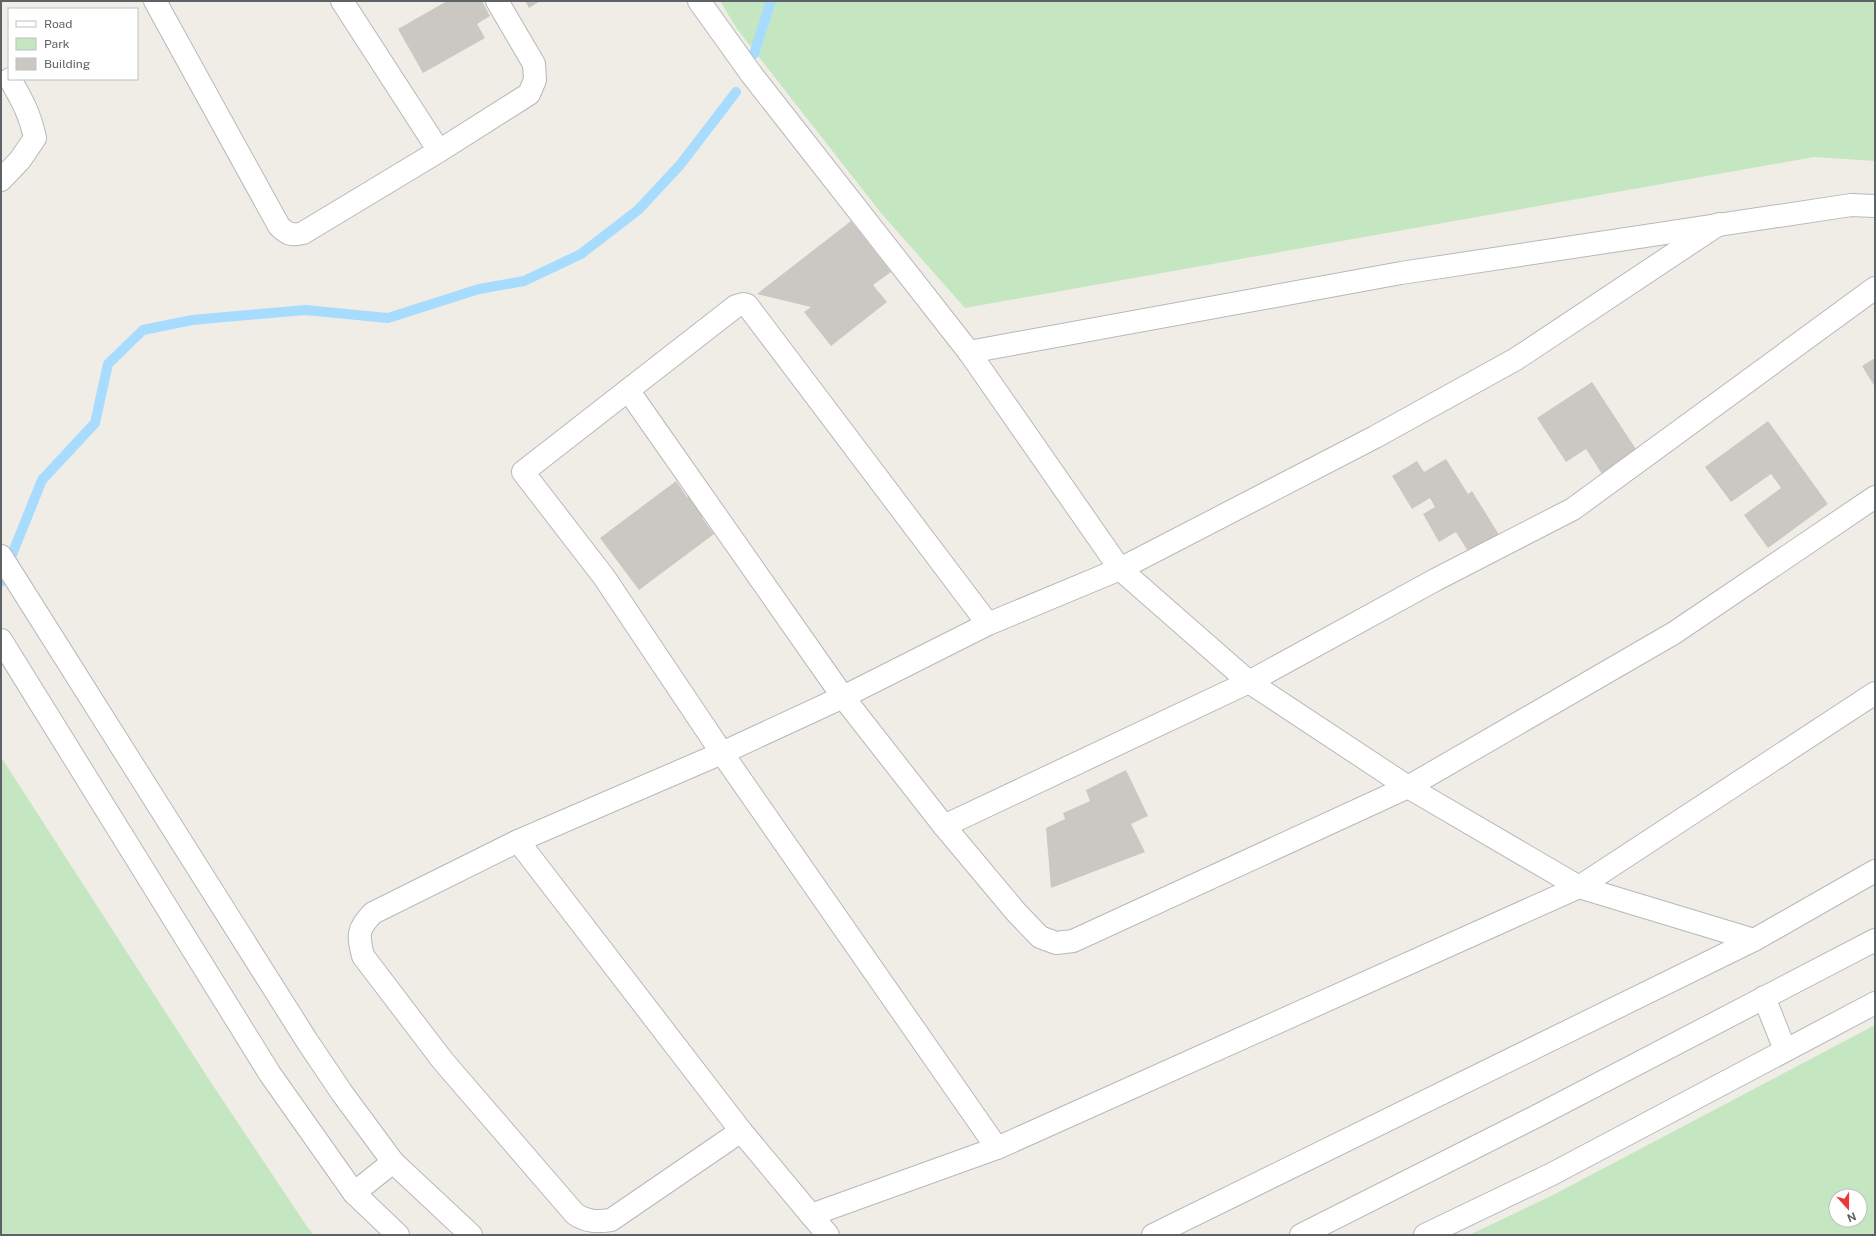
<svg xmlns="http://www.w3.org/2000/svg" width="1876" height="1236" font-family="'Public Sans',sans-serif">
  <rect width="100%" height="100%" fill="#f0ede6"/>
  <g fill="#c4e7c2" fill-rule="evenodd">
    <polygon points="720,1 1875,1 1875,161 1814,157 965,308 881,213 737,29"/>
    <polygon points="1,757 210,1081 308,1228 314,1235 1,1235"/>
    <path d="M1875,1025V1235H1469L1551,1196ZM1836,1196H1860V1220H1836Z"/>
  </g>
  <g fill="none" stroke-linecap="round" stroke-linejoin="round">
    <g stroke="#a7dcff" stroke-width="10">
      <polyline points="754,54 771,1"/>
      <polyline points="1,582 42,480 95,423 108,364 143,330 192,320 305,310 388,318 479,289 524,281 581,254 638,210 680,165 736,92"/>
    </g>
  </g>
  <g fill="#cbc8c3">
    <polygon points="447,1 482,1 490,16 477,24 485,38 423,73 398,29"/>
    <polygon points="525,1 540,1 529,8"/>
    <polygon points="851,221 891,272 873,285 887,302 831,346 804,312 811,307 757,294"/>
    <polygon points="1875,358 1875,387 1862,366"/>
    <polygon points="1592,382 1641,457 1606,480 1586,449 1566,462 1537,418"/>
    <polygon points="1768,421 1828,504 1768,548 1744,515 1781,488 1771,474 1731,502 1705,467"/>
    <polygon points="1446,459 1468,494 1472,491 1501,538 1471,556 1456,532 1439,542 1423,514 1435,507 1430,498 1412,509 1392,476 1417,461 1424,472"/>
    <polygon points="676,481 687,497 694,492 709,513 702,518 714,534 639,590 600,538"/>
    <polygon points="1126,770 1148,816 1131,824 1145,852 1051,888 1046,828 1065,819 1063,813 1090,801 1086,790"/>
  </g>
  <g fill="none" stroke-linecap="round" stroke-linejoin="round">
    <g stroke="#b6b8bc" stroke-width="24">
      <g id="minor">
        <path d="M155,1L279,226C287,234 292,236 303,233L439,151L529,94L535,80L534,64L497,1"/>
        <polyline points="342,1 439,151"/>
        <polyline points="699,1 752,75 969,352 1120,569 1249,682 1408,787 1579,887 1754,940"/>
        <path d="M1,180L20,160L35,138C30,114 22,100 10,79"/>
        <polyline points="1719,224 1516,359 1375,437 1120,569 988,624 843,697 722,753 518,841 741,1131 811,1215 997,1148 1579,887 1875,693"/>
        <polyline points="969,352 1401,273 1851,205 1875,206"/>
        <polyline points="628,390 843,697 944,826 1016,912 1040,937 1056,943 1073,941 1408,787 1674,633 1875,497"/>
        <polyline points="1,556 307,1041 342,1093 393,1162 471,1235"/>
        <polyline points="988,624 747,305 743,304 736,306 523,472 604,577 722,753 997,1148"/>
        <polyline points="1,640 270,1074 354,1193 398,1235"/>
        <polyline points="944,826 1249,682 1435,580 1573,509 1875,288"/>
        <path d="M518,841L373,913C357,929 358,935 363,956L443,1061L575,1214C587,1222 597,1222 611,1220L741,1131"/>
        <polyline points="1764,997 1785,1050"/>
        <polyline points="354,1193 393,1162"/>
        <polyline points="811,1215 828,1235"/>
        <polyline points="1153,1235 1754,940 1875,871"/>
        <polyline points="1301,1235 1535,1117 1875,940"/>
        <polyline points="1425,1235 1552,1174 1875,1003"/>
      </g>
    </g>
    <use href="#minor" stroke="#fff" stroke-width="22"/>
  </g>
  <rect width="1876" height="1236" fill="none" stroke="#5d6266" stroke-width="4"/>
  <rect x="8" y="8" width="130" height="72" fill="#ffffff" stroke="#bec0c2"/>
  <rect x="16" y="21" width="20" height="6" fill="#ffffff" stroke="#bec0c2"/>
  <text x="44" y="28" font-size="12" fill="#5d6266">Road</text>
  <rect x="16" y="38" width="20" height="12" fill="#c4e7c2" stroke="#bec0c2"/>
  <text x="44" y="48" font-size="12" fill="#5d6266">Park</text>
  <rect x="16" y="58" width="20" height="12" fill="#cbc8c3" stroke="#bec0c2"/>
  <text x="44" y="68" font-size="12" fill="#5d6266">Building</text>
  <g transform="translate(1848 1208) rotate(159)"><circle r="19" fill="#ffffff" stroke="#bec0c2"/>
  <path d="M0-3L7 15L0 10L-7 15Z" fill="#ea3932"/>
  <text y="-6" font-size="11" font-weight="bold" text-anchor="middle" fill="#5d6266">N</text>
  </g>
</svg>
